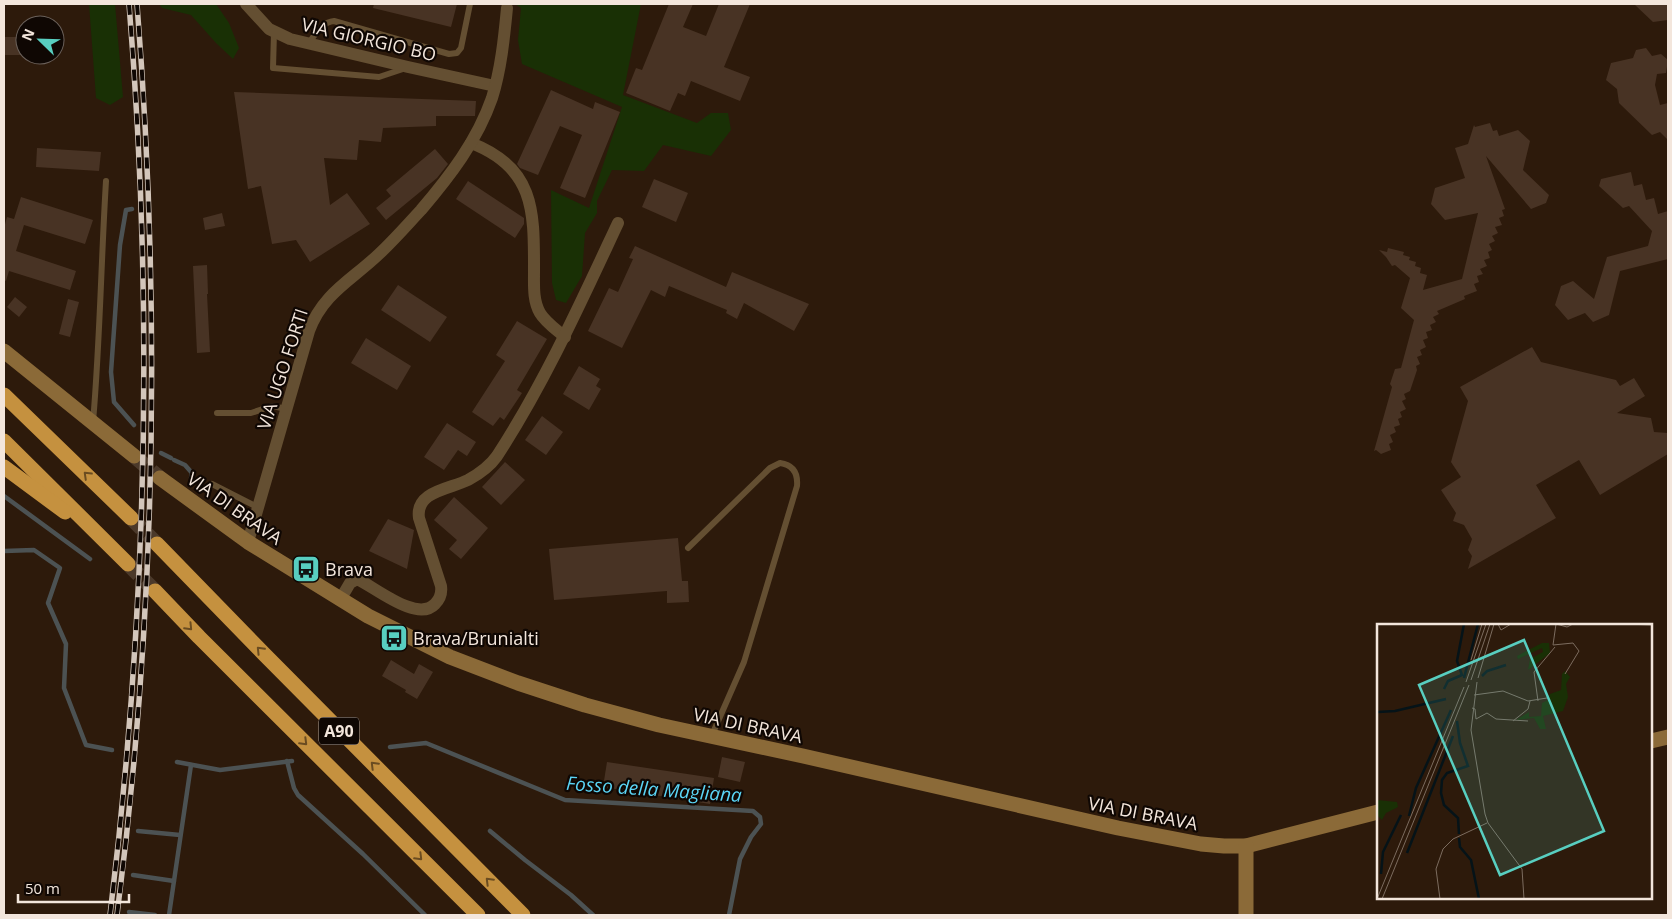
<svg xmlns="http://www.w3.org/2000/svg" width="1672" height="919" font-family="'Open Sans',sans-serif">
  <rect width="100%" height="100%" fill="#2d1a0b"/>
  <g fill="#193005">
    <polygon points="89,4 115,4 123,97 110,105 96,98"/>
    <polygon points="159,4 216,4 229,23 239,48 233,59 216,43 191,15 162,8"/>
    <polygon points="515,4 641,4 623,95 697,123 711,113 728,113 731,130 711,156 663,145 644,171 612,170 597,201 597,213 585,233 582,276 566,303 556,300 552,283 551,190 589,208 622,107 522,64 518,40 521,8"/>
  </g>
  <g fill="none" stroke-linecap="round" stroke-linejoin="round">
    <g stroke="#4c5253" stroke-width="4.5">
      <polyline points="132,209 126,210 120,245 111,372 114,402 134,425"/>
      <polyline points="161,453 171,458"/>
      <polyline points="174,460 185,465 192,473 191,478"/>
      <polyline points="4,496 90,559"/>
      <polyline points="4,551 34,550 60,568 48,603 66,644 64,688 86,745 112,750"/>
      <polyline points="390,747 426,743 565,800 753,811 760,817 761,824 751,837 740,859 729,915"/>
      <polyline points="287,761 294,788 298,795 363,854 425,915"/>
      <polyline points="177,762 220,770 292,761"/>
      <polyline points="138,831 180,835"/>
      <polyline points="490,831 525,860 571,895 593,915"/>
      <polyline points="133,875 174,881"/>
      <polyline points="129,912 155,915"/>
      <polyline points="169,915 191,765"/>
    </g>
  </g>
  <g fill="#483324">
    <polygon points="374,4 457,4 451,27 373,8"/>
    <polygon points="669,4 693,4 683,27 706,36 719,4 750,4 724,67 750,77 740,101 691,81 685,96 678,93 670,111 626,93 636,68 642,70"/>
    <polygon points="1634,4 1668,4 1668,20 1653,22"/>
    <rect x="4" y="37" width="21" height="18"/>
    <polygon points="1646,48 1652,56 1661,54 1668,60 1666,73 1657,74 1655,85 1660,105 1668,103 1668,140 1660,132 1652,135 1619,103 1617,89 1606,80 1611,63 1633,58 1636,50"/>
    <polygon points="551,90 593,109 595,102 620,112 585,198 560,188 582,135 560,126 538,175 520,168 517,164"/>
    <polygon points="234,92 476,101 475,116 436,116 436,126 383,128 381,142 359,140 357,160 324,158 330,205 347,193 370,224 310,262 296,240 272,244 261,186 248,189"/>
    <polygon points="1490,123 1493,131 1497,130 1499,136 1518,130 1530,141 1523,170 1549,195 1546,203 1531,209 1486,156 1505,209 1502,210 1504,216 1499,218 1502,225 1495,227 1498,233 1492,236 1495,241 1489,244 1492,250 1488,252 1490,258 1484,260 1487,266 1480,269 1483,274 1477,276 1479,282 1474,284 1477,291 1464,296 1465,299 1437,311 1439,314 1433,317 1436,322 1430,325 1432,330 1426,332 1428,338 1423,340 1426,347 1420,350 1422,355 1417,357 1420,364 1416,366 1417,370 1410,391 1404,394 1406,399 1402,401 1406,409 1400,412 1402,417 1398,419 1400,425 1394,427 1396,432 1390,435 1393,442 1389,444 1391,450 1381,454 1376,450 1374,451 1392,387 1390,384 1395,369 1401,368 1414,320 1401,308 1410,278 1395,265 1392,266 1386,257 1379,250 1387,252 1388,248 1404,252 1403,255 1410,257 1409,260 1416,262 1415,266 1421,268 1420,273 1427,275 1423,290 1462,279 1478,213 1445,220 1431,204 1435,188 1465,178 1455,148 1468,144 1474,125 1475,127"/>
    <polygon points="37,148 101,152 99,171 36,167"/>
    <polygon points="435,149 448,164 437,178 386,220 376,208 391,196 386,190"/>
    <polygon points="1631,172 1634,186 1642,184 1646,200 1654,198 1658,214 1668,211 1668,259 1620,271 1609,315 1593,322 1585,313 1568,320 1555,305 1561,286 1573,281 1594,299 1607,257 1648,246 1652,231 1629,206 1623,208 1599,186 1601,179"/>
    <polygon points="654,179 688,193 676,222 642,207"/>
    <polygon points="468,181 524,218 524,224 515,238 456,199"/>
    <polygon points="21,197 93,220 85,244 24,225 16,251 76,271 70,290 9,271 6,281 4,280 4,228 7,217 14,219"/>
    <polygon points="222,213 225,226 205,230 203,218"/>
    <polygon points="635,246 726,287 732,272 809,304 794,331 744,303 737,319 726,313 727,310 669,286 665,297 651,290 622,348 588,331 609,288 618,292 633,259 629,258"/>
    <polygon points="207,265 208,294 207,294 210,352 197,353 193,266"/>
    <polygon points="398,285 447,317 430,342 381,310"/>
    <polygon points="15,297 27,307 19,317 7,307"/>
    <polygon points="68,299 79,302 70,337 59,334"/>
    <polygon points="517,321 547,339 517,390 522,393 504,420 500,417 493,426 472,412 505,361 496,355"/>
    <polygon points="366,338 411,366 397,390 351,363"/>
    <polygon points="1532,347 1541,362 1616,380 1620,386 1634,378 1645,396 1617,413 1651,418 1654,432 1668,433 1668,454 1600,495 1579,460 1536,485 1556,518 1468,569 1472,556 1468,550 1472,539 1464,525 1453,521 1456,513 1441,490 1461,477 1451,462 1468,401 1460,387"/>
    <polygon points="579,366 600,379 596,386 601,389 589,410 563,394"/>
    <polygon points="542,416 563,432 546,455 525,440"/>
    <polygon points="447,423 476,442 467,456 458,450 444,470 424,457"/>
    <polygon points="505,462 525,480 501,505 482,487"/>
    <polygon points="454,497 488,528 461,559 449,549 457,540 434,520"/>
    <polygon points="388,519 414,530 407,569 369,551"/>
    <polygon points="678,538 682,581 688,581 689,602 667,603 667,591 554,600 549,549"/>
    <polygon points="391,660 414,674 419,664 433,672 417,699 405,692 406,690 382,676"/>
    <polygon points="722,757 745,762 740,782 718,777"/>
    <polygon points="607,762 714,778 710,804 603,787"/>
  </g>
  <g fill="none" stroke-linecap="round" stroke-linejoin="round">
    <polyline stroke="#4b392a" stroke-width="15" stroke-dasharray="15 8" stroke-linecap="butt" points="134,456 160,478"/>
    <g stroke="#4b392a" stroke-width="15" stroke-dasharray="15 8" stroke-linecap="butt">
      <polyline points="131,518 157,544"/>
      <polyline points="128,564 155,591"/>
    </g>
    <g stroke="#644f32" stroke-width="6">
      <polyline points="274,32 273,68 379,77 406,68"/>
      <path d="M308,44C315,35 322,22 334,21L449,54L457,53L461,48L470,4"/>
      <polyline points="217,413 251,413 272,406 287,409"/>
      <path d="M93,422C100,342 101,262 106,181"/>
      <polyline points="212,484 259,508"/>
      <path d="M688,548L770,468L780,463C794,465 798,474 797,486L744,662L712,735"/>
    </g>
    <g stroke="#644f32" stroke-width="12">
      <polyline points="246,4 269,29 290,39 408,67 495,86"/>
      <path d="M471,143C536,168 534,213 534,272C534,286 533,301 540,313C546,323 557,330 565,337"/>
      <path d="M248,542L309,331C323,293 352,280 379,254C394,240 407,225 421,210C450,176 477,141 492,98C501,69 504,39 507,8"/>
      <path d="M340,600L350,583L357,579C375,587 417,623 435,604C440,599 442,593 441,586L419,518C415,491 450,489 468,480C479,474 490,466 497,456C545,382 581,302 618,223"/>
    </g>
    <g stroke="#8b6a38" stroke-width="15">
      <polyline points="4,351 134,456"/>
      <polyline points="160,478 248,542 368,616 450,657 518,683 585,705 659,725 803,756 1118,828 1201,844 1224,846 1246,846 1378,812"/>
      <polyline points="1651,741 1668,737"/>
      <polyline points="1246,846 1246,915"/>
    </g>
    <g stroke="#c5913f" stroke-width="15">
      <polyline points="4,395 131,518"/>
      <polyline points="4,441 128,564"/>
      <polyline points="4,467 65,512"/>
      <polyline points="157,544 264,654 523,915"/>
      <polyline points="155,591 199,637 478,915"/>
    </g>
    <g stroke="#d3c6bb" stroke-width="5.5">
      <g id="rail">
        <path d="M110,915C147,613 154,307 129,4"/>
        <path d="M117,915C156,614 161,307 137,4"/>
      </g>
    </g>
    <use href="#rail" stroke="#0f0703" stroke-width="4" stroke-dasharray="11" stroke-linecap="butt"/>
  </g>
  <defs><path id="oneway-chevron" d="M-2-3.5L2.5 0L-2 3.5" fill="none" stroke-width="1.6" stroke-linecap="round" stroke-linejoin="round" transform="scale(1.25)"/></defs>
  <g stroke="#6a4c21">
    <use href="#oneway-chevron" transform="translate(87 475) rotate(-136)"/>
    <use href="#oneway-chevron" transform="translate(189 627) rotate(46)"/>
    <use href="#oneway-chevron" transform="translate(260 650) rotate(-134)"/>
    <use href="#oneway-chevron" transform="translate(304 742) rotate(45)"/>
    <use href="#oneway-chevron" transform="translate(374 765) rotate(-135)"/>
    <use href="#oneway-chevron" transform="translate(419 857) rotate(45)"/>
    <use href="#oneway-chevron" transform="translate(489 881) rotate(-135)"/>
  </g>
  <defs>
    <g id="bus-square" transform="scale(1.4375)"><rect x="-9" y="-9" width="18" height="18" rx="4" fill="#58cec0" stroke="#0f0703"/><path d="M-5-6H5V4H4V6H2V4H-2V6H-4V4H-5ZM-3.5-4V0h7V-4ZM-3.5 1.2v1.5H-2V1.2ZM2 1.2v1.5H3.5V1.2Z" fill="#111"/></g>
  </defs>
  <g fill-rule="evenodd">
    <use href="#bus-square" x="306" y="569"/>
    <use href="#bus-square" x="394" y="638"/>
  </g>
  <g text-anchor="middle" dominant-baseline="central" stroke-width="4.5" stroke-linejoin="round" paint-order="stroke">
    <rect fill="#0f0703" stroke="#afa39b" stroke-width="1" x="319" y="717.5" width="40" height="27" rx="4"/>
    <g font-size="16" font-weight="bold" fill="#f3e6dc">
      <text x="339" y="731">A90</text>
    </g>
    <g font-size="18" fill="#f3e6dc" stroke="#0f0703">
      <text transform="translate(369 39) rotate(13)">VIA GIORGIO BO</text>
      <text transform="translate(282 369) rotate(-72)">VIA UGO FORTI</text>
      <text transform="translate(235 508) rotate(35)">VIA DI BRAVA</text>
      <text transform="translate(748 725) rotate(12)">VIA DI BRAVA</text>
      <text transform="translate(1143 813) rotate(11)">VIA DI BRAVA</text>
    </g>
    <g font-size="18" fill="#f3e6dc" stroke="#0f0703" text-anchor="start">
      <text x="325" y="569">Brava</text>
      <text x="413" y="638">Brava/Brunialti</text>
    </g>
    <g font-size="19" font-style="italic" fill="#5bd5f6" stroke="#0f0703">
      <text transform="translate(654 789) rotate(4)">Fosso della Magliana</text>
    </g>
  </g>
  <g transform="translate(1377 624)">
    <rect width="275" height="275" fill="#2d1a0b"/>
    <path d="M165,19H172L173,29L151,46L153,35L166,28L165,24L141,35L140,32ZM188,47L193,53L189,60L191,73L186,87L166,92L169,105H163L157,94L139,96L152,88V93L164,92L165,79L171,76L173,70L184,66L185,50ZM0,176L20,178L21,183L9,189L5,196L0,191Z" fill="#193005"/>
    <path fill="none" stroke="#051318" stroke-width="2.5" d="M105,52L110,47L129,41M87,54L101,0M67,65L71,57L85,51L80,37L87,0M1,88L18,87L69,75M80,97L83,119L91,142L70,149L65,156L64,169L67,181L81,194L82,210M32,192L39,164L74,86M82,214L83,223L94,236L102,275M30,229L76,112M4,250L6,228L24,191"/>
    <path fill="none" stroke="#7c6c5f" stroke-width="1" d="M121,0L124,6L134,0M179,0L176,21L196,19L202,27L188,50M179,0L190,3L196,0M248,0L275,1M94,36L105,0M101,54L117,0M94,56L113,0M89,58L109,0M100,58L94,106L108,190L111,199L145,245L147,275M97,71L126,67L151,77L170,74M161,77L157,48L178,23M95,84L98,85L99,95L110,89L119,95L151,97M136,97L151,85L153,77M0,275L87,63M5,275L92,61M63,275L59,245L66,225L76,215L110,199"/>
    <path fill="#58cec0" fill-opacity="0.15" stroke="#58cec0" stroke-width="2.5" d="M147,16L227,207L123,251L42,61Z"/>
    <rect width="275" height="275" fill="none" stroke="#f3e6dc" stroke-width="2.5"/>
  </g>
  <rect width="1672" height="919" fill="none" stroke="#f3e6dc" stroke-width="10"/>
  <g transform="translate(40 40) rotate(293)"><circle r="24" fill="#0f0703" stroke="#6a605a"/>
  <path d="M0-4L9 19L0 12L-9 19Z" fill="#58cec0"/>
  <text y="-8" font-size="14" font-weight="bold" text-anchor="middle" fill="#f3e6dc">N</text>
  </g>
  <path d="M18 894v8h111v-8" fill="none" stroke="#f3e6dc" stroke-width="2.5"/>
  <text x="25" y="894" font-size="15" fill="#f3e6dc" stroke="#0f0703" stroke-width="4" paint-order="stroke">50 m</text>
</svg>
